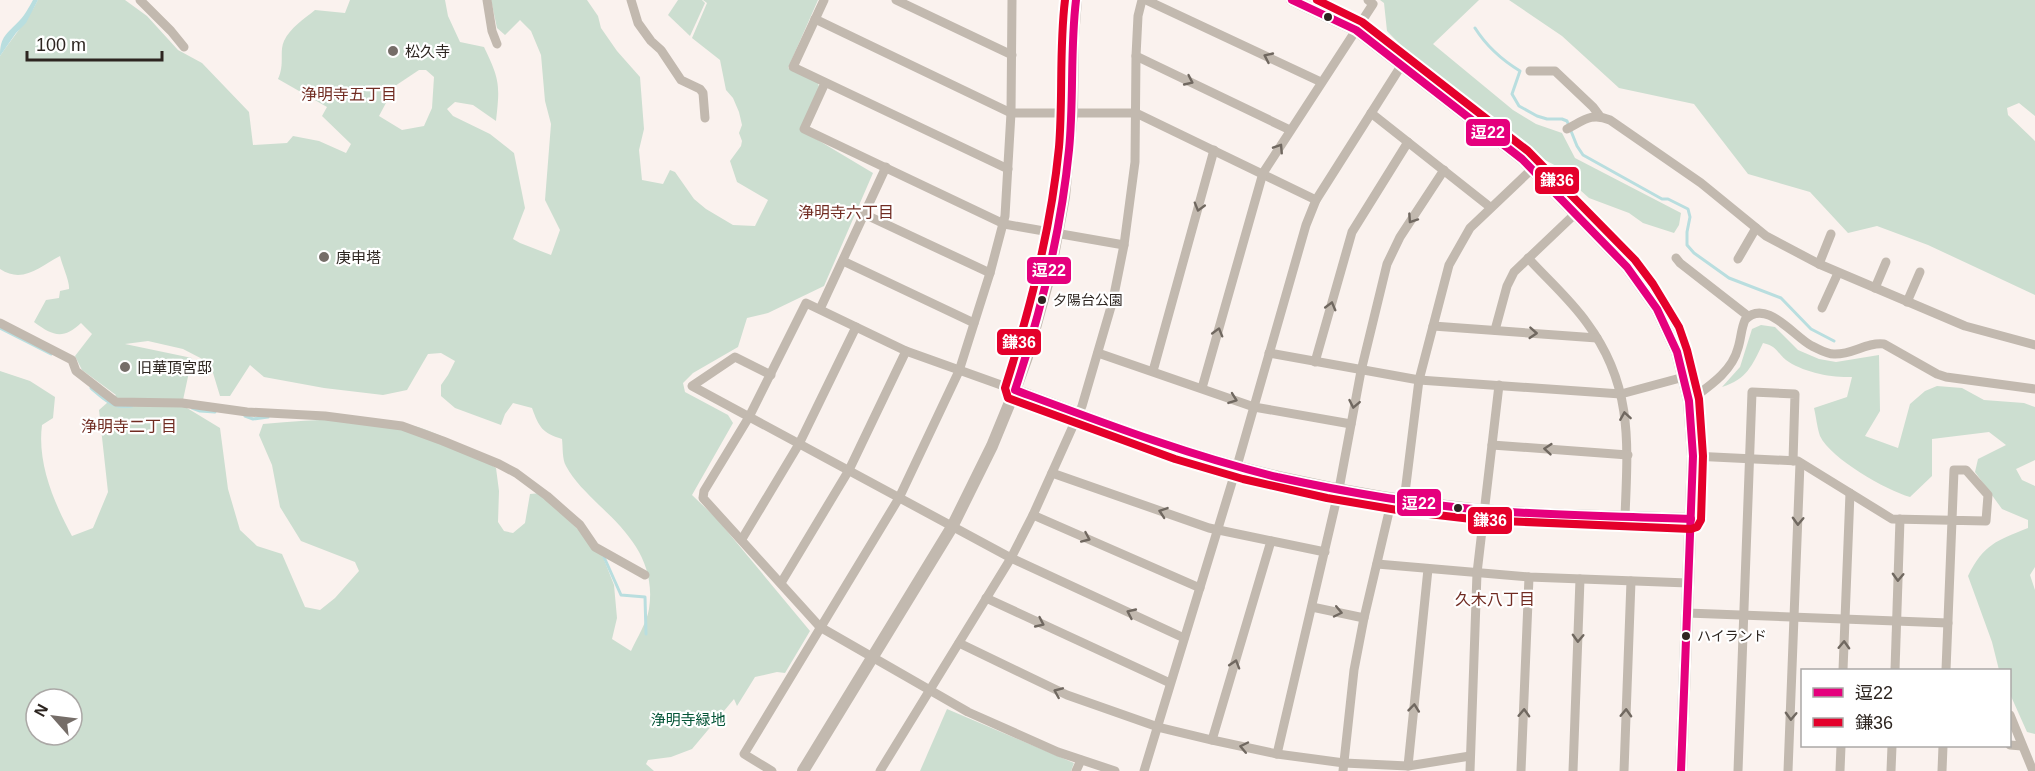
<svg xmlns="http://www.w3.org/2000/svg" width="2035" height="771" font-family="Arial,'Noto Sans JP',sans-serif">
  <rect width="100%" height="100%" fill="#faf2ee"/>
  <g fill="#ccded0" fill-rule="evenodd">
    <path d="M38,0H125L147,16L178,50L202,63L249,112L253,145L287,143L293,136L319,141L346,153L351,144L322,116L327,107L278,79C285,64 279,52 284,41C290,28 304,19 315,10L345,13L350,0H445L448,16L460,42L484,47C500,80 500,85 496,121L473,105L455,102L447,109L453,116L490,134L514,153L525,208L513,239L520,243L551,255L560,230L545,200L551,124L545,101L541,55L531,31L520,20L505,35L497,28L491,0H587L598,16L601,28L617,51L640,77L644,129L639,150L642,180L663,184L670,170L675,172L694,199L706,209L733,225L755,226L768,200L737,182L730,161L741,146L742,141L739,133L742,125L739,112L733,98L726,90L720,60L692,38L707,3L703,0H818L788,68L818,83L819,87L801,130L873,173L824,286L768,313L747,318L738,347L693,373L683,383L685,392L728,415L733,423L692,495L717,519L810,631L785,673L777,672L755,677L737,706L734,699L692,749L671,757L648,760L646,764L654,771H0V371L30,381L55,397L53,418L42,425C37,463 54,503 72,536L93,528L108,492L99,410L116,395L82,370L75,356L92,334L81,323C63,340 53,336 34,322L46,300L59,298L60,291L69,289C70,282 62,265 60,256C39,267 23,284 0,269V56C13,37 27,21 38,0ZM419,70H426L434,77L432,108L424,126L402,130L379,116L395,86ZM148,341L183,349L210,363L220,396H230L250,365L264,377L324,388L383,395L407,390L428,354L441,353L455,361L448,375L441,385V396L455,408L501,425L505,414L513,403L532,408C539,427 542,433 562,439C563,447 562,459 566,466C574,481 587,493 599,505C630,534 656,563 649,609C647,622 637,638 631,651L612,639L617,618L614,585L601,552L541,493L530,494L525,523L513,533L504,531L498,522L499,491L496,468C474,454 440,432 414,426C365,415 313,420 263,424L259,435L272,465L280,507L301,541L355,562L359,571L335,598L320,610L305,607L282,554L257,546L240,530L228,489L220,428L187,408L183,400L192,358L125,344ZM36,699H72V735H36Z"/>
    <polygon points="678,0 702,0 705,3 690,36 668,15"/>
    <polygon points="1380,0 1479,0 1433,44 1513,110 1536,124 1562,133 1575,158 1681,213 1679,225 1674,233 1643,223 1629,213 1589,198 1580,190 1571,174 1534,154 1498,132 1423,68 1387,31 1384,3"/>
    <polygon points="1509,0 2035,0 2035,116 2019,103 2007,108 2008,115 2035,141 2035,295 1928,245 1877,226 1848,233 1810,192 1748,174 1694,104 1619,88 1562,36"/>
    <path d="M1761,325L1775,327L1798,350L1819,359L1836,362L1879,355L1880,411L1865,436L1898,448L1910,404L1925,391L1937,386L1962,388L1984,400L2024,403L2035,407V460L2016,469L2022,480L2035,486V567L2030,575L2035,590V734L2027,732L2010,694V670H1999L1992,642L1968,576C1984,544 1996,541 2028,528V520L2002,509L1975,472L1978,459L2006,445L1989,432L1932,439V476L1910,497C1886,490 1831,459 1820,436C1817,427 1816,416 1814,408L1847,397L1852,377C1832,378 1802,372 1786,360C1776,352 1777,346 1763,343C1752,366 1747,379 1722,387L1740,367L1752,329Z"/>
    <polygon points="947,709 1074,763 1071,771 920,771"/>
  </g>
  <path fill="#b9dedf" d="M33,0H38L26,23L16,33L0,56C0,36 7,34 20,20C25,15 29,7 33,0Z"/>
  <g fill="none" stroke-linecap="round" stroke-linejoin="round">
    <g stroke="#b9dedf" stroke-width="3">
      <path d="M1475,28C1487,47 1502,60 1520,71L1512,94L1519,106L1537,116L1547,119H1562L1567,121L1577,146L1583,155L1662,199H1668L1688,209L1690,217L1687,232V245L1694,253L1729,278L1781,298L1811,329L1834,341"/>
      <polyline points="0,328 51,354"/>
      <path d="M91,388C105,400 113,409 132,406"/>
      <polyline points="192,408 200,411 215,412"/>
      <polyline points="245,416 253,419 268,417"/>
      <polyline points="604,557 621,595 645,597 646,634"/>
    </g>
    <g stroke="#c2b9af" stroke-width="9">
      <polyline points="140,0 171,31 184,47"/>
      <polyline points="487,0 492,31 497,44"/>
      <polyline points="631,0 638,23 651,41 661,50 681,80 700,89 703,93 705,118"/>
      <polyline points="824,0 793,67 1008,169"/>
      <polyline points="896,0 1012,55"/>
      <polyline points="1146,0 1321,82"/>
      <polyline points="815,19 1011,113 1136,113 1316,200"/>
      <polyline points="1136,56 1290,130"/>
      <polyline points="1530,71 1555,71 1593,107 1599,115"/>
      <polyline points="825,83 804,129 1004,224 1124,245"/>
      <polyline points="1371,113 1490,207"/>
      <path d="M1567,129C1583,121 1591,112 1610,120L1701,183L1766,236L1819,264L1965,326L2035,345"/>
      <polyline points="864,214 990,273"/>
      <path d="M1528,258C1547,279 1570,299 1587,323C1633,385 1628,443 1625,516"/>
      <polyline points="1676,258 1680,263 1748,316"/>
      <polyline points="1738,259 1756,228"/>
      <polyline points="843,261 974,323"/>
      <polyline points="1819,264 1831,234"/>
      <polyline points="1875,288 1886,262"/>
      <polyline points="1907,302 1920,272"/>
      <polyline points="1822,308 1838,273"/>
      <polyline points="820,309 886,167"/>
      <polyline points="0,323 72,360 76,371 116,402 182,403 247,412 325,416 402,426 443,441 499,464 516,473 547,496 580,525 595,547 645,575"/>
      <polyline points="1433,326 1597,338"/>
      <polyline points="1495,330 1507,286 1514,272 1576,213"/>
      <polyline points="1098,353 1254,407 1351,424"/>
      <polyline points="1269,353 1419,380 1621,394 1684,377"/>
      <polyline points="1315,362 1352,232 1408,142"/>
      <polyline points="1153,371 1214,150"/>
      <polyline points="771,375 735,357 692,386 1011,558 1184,638"/>
      <polyline points="1202,388 1263,173 1373,4 1368,0"/>
      <polyline points="1015,390 906,351 806,303 749,417 704,491 703,498 820,627 968,712 1058,752 1115,771"/>
      <path d="M1689,401C1708,387 1732,372 1738,348C1741,339 1741,329 1745,320C1766,297 1795,338 1812,346C1819,349 1826,354 1834,354C1852,355 1866,342 1884,344L1937,374L1946,377L2035,389"/>
      <polyline points="1492,445 1628,455"/>
      <polyline points="1693,456 1798,461 1892,519 1986,521 1988,495 1966,470 1954,470 1946,670"/>
      <polyline points="1052,473 1209,528 1325,552"/>
      <polyline points="1404,501 1419,380 1449,265 1470,228 1533,168"/>
      <polyline points="1033,515 1200,588"/>
      <polyline points="742,539 799,444 856,327"/>
      <polyline points="1377,564 1529,577 1688,583"/>
      <polyline points="781,583 849,470 906,351"/>
      <polyline points="986,598 1170,683"/>
      <polyline points="1312,607 1364,618"/>
      <polyline points="1687,613 1948,623"/>
      <polyline points="959,643 1067,695 1158,727 1212,740 1277,754 1344,763 1408,766 1470,756"/>
      <polyline points="1843,670 1850,493"/>
      <polyline points="1895,670 1900,519"/>
      <polyline points="2010,715 2033,771"/>
      <polyline points="1212,740 1271,541"/>
      <polyline points="2010,745 2022,746"/>
      <polyline points="1277,754 1339,489 1361,371 1387,264 1400,237 1444,170"/>
      <polyline points="1408,766 1428,569"/>
      <polyline points="772,771 744,754 899,498 959,371 990,273 1005,216 1011,113 1012,0"/>
      <polyline points="880,771 1011,558 1033,515 1082,406 1113,300 1124,245 1135,162 1136,56 1138,16 1142,0"/>
      <polyline points="1076,771 1081,760"/>
      <polyline points="1144,771 1237,466 1306,225 1316,200 1401,66"/>
      <polyline points="1343,771 1354,670 1364,618 1392,499"/>
      <polyline points="1470,771 1477,573 1499,385"/>
      <polyline points="1521,771 1529,577"/>
      <polyline points="1573,771 1580,579"/>
      <polyline points="1624,771 1631,581"/>
      <polyline points="1738,771 1752,392 1795,394 1793,461"/>
      <polyline points="1788,771 1800,463"/>
      <polyline points="1840,771 1841,746"/>
      <polyline points="1891,771 1892,746"/>
      <polyline points="1942,771 1943,746"/>
    </g>
    <g stroke="#c2b9af" stroke-width="12">
      <polyline points="1292,0 1356,30 1522,159 1627,267 1657,309 1677,352 1689,401 1693,456 1681,771"/>
      <path d="M1015,390C1101,422 1189,457 1279,477C1346,492 1413,503 1481,510C1550,516 1621,516 1691,519"/>
      <polyline points="803,771 952,527 992,446 1015,390 1027,357 1049,277 1064,197 1072,112 1073,37 1076,0"/>
    </g>
    <g stroke="#fff" stroke-width="12">
      <g id="bus-1">
        <path d="M1076,0C1070,50 1074,100 1069,150C1061,232 1041,312 1015,390C1101,422 1187,455 1277,477C1345,492 1414,504 1483,510C1552,516 1622,516 1691,519"/>
        <polyline points="1292,0 1356,30 1522,159 1627,267 1657,309 1677,352 1689,401 1693,456 1681,771"/>
      </g>
    </g>
    <g stroke="#fff" stroke-width="12">
      <path id="bus-2" d="M1065,0C1059,49 1063,98 1059,147C1051,229 1030,309 1005,388L1008,398L1175,459L1243,479L1327,498L1403,511L1480,520L1691,529L1697,527L1701,520L1703,456L1699,399L1687,350L1679,327L1653,284L1635,260L1528,151L1362,22L1317,0"/>
    </g>
    <use href="#bus-1" stroke="#e5007d" stroke-width="8"/>
    <use href="#bus-2" stroke="#e4002b" stroke-width="8"/>
  </g>
  <defs><path id="oneway-chevron" d="M-2-3.5L2.5 0L-2 3.5" fill="none" stroke-width="1.6" stroke-linecap="round" stroke-linejoin="round" transform="scale(1.5)"/></defs>
  <g stroke="#706860">
    <use href="#oneway-chevron" transform="translate(1268 57) rotate(-155)"/>
    <use href="#oneway-chevron" transform="translate(1189 81) rotate(25)"/>
    <use href="#oneway-chevron" transform="translate(1279 148) rotate(-57)"/>
    <use href="#oneway-chevron" transform="translate(1199 207) rotate(106)"/>
    <use href="#oneway-chevron" transform="translate(1412 219) rotate(124)"/>
    <use href="#oneway-chevron" transform="translate(1331 306) rotate(-75)"/>
    <use href="#oneway-chevron" transform="translate(1218 332) rotate(-74)"/>
    <use href="#oneway-chevron" transform="translate(1533 333) rotate(4)"/>
    <use href="#oneway-chevron" transform="translate(1233 399) rotate(20)"/>
    <use href="#oneway-chevron" transform="translate(1354 404) rotate(101)"/>
    <use href="#oneway-chevron" transform="translate(1625 416) rotate(-99)"/>
    <use href="#oneway-chevron" transform="translate(1548 449) rotate(-175)"/>
    <use href="#oneway-chevron" transform="translate(1163 512) rotate(-161)"/>
    <use href="#oneway-chevron" transform="translate(1798 521) rotate(92)"/>
    <use href="#oneway-chevron" transform="translate(1086 538) rotate(24)"/>
    <use href="#oneway-chevron" transform="translate(1898 577) rotate(92)"/>
    <use href="#oneway-chevron" transform="translate(1338 612) rotate(12)"/>
    <use href="#oneway-chevron" transform="translate(1131 613) rotate(-155)"/>
    <use href="#oneway-chevron" transform="translate(1040 623) rotate(25)"/>
    <use href="#oneway-chevron" transform="translate(1578 638) rotate(92)"/>
    <use href="#oneway-chevron" transform="translate(1844 645) rotate(-88)"/>
    <use href="#oneway-chevron" transform="translate(1235 664) rotate(-73)"/>
    <use href="#oneway-chevron" transform="translate(1058 692) rotate(-157)"/>
    <use href="#oneway-chevron" transform="translate(1414 708) rotate(-84)"/>
    <use href="#oneway-chevron" transform="translate(1524 713) rotate(-88)"/>
    <use href="#oneway-chevron" transform="translate(1626 713) rotate(-88)"/>
    <use href="#oneway-chevron" transform="translate(1791 716) rotate(92)"/>
    <use href="#oneway-chevron" transform="translate(1244 747) rotate(-168)"/>
  </g>
  <g fill="#2d2520" stroke="#fff" stroke-width="2">
    <circle cx="1328" cy="17" r="5"/>
    <circle cx="1042" cy="300" r="5"/>
    <circle cx="1458" cy="508" r="5"/>
    <circle cx="1686" cy="636" r="5"/>
  </g>
  <g fill="#756d68" stroke="#fff" stroke-width="2">
    <circle cx="393" cy="51" r="6"/>
    <circle cx="324" cy="257" r="6"/>
    <circle cx="125" cy="367" r="6"/>
  </g>
  <g text-anchor="middle" dominant-baseline="central" stroke-width="4.5" stroke-linejoin="round" paint-order="stroke">
    <g font-size="14" fill="#2d2520" stroke="#fff" text-anchor="start">
      <text x="1053" y="300">夕陽台公園</text>
      <text x="1697" y="636">ハイランド</text>
    </g>
    <g font-size="15" fill="#2d2520" stroke="#fff" text-anchor="start">
      <text x="405" y="51">松久寺</text>
      <text x="336" y="257">庚申塔</text>
      <text x="137" y="367">旧華頂宮邸</text>
    </g>
    <g font-size="15" fill="#045537" stroke="#fff">
      <text x="688" y="719">浄明寺緑地</text>
    </g>
    <g font-size="16" fill="#712c22" stroke="#fff">
      <text x="349" y="94">浄明寺五丁目</text>
      <text x="846" y="212">浄明寺六丁目</text>
      <text x="129" y="426">浄明寺二丁目</text>
      <text x="1495" y="599">久木八丁目</text>
    </g>
  </g>
  <g stroke="#fff" stroke-width="2">
    <rect x="1465" y="118" width="46" height="29" rx="6" fill="#e5007d"/>
    <rect x="1534" y="166" width="46" height="29" rx="6" fill="#e4002b"/>
    <rect x="1026" y="256" width="46" height="29" rx="6" fill="#e5007d"/>
    <rect x="996" y="328" width="46" height="28" rx="6" fill="#e4002b"/>
    <rect x="1396" y="488" width="46" height="29" rx="6" fill="#e5007d"/>
    <rect x="1467" y="506" width="46" height="29" rx="6" fill="#e4002b"/>
  </g>
  <g font-size="16" text-anchor="middle" font-weight="bold" fill="#fff">
    <text x="1488" y="138">逗22</text>
    <text x="1557" y="186">鎌36</text>
    <text x="1049" y="276">逗22</text>
    <text x="1019" y="348">鎌36</text>
    <text x="1419" y="509">逗22</text>
    <text x="1490" y="526">鎌36</text>
  </g>
  <rect x="1801" y="669" width="210" height="78" fill="#ffffff" stroke="#aba8a6" stroke-width="1.5"/>
  <rect x="1813" y="688" width="30" height="9" fill="#e5007d" stroke="#aba8a6" stroke-width="1.5"/>
  <text x="1855" y="699" font-size="18" fill="#2d2520">逗22</text>
  <rect x="1813" y="718" width="30" height="9" fill="#e4002b" stroke="#aba8a6" stroke-width="1.5"/>
  <text x="1855" y="729" font-size="18" fill="#2d2520">鎌36</text>
  <g transform="translate(54 717) rotate(298)"><circle r="28" fill="#ffffff" stroke="#aba8a6" stroke-width="1.5"/>
  <path d="M0-4.5L10 22L0 15L-10 22Z" fill="#756d68"/>
  <text y="-9" font-size="16" font-weight="bold" text-anchor="middle" fill="#2d2520">N</text>
  </g>
  <path d="M27 51v9h135v-9" fill="none" stroke="#2d2520" stroke-width="3"/>
  <text x="36" y="51" font-size="18" fill="#2d2520" stroke="#ffffff" stroke-width="4.5" paint-order="stroke">100 m</text>
</svg>
